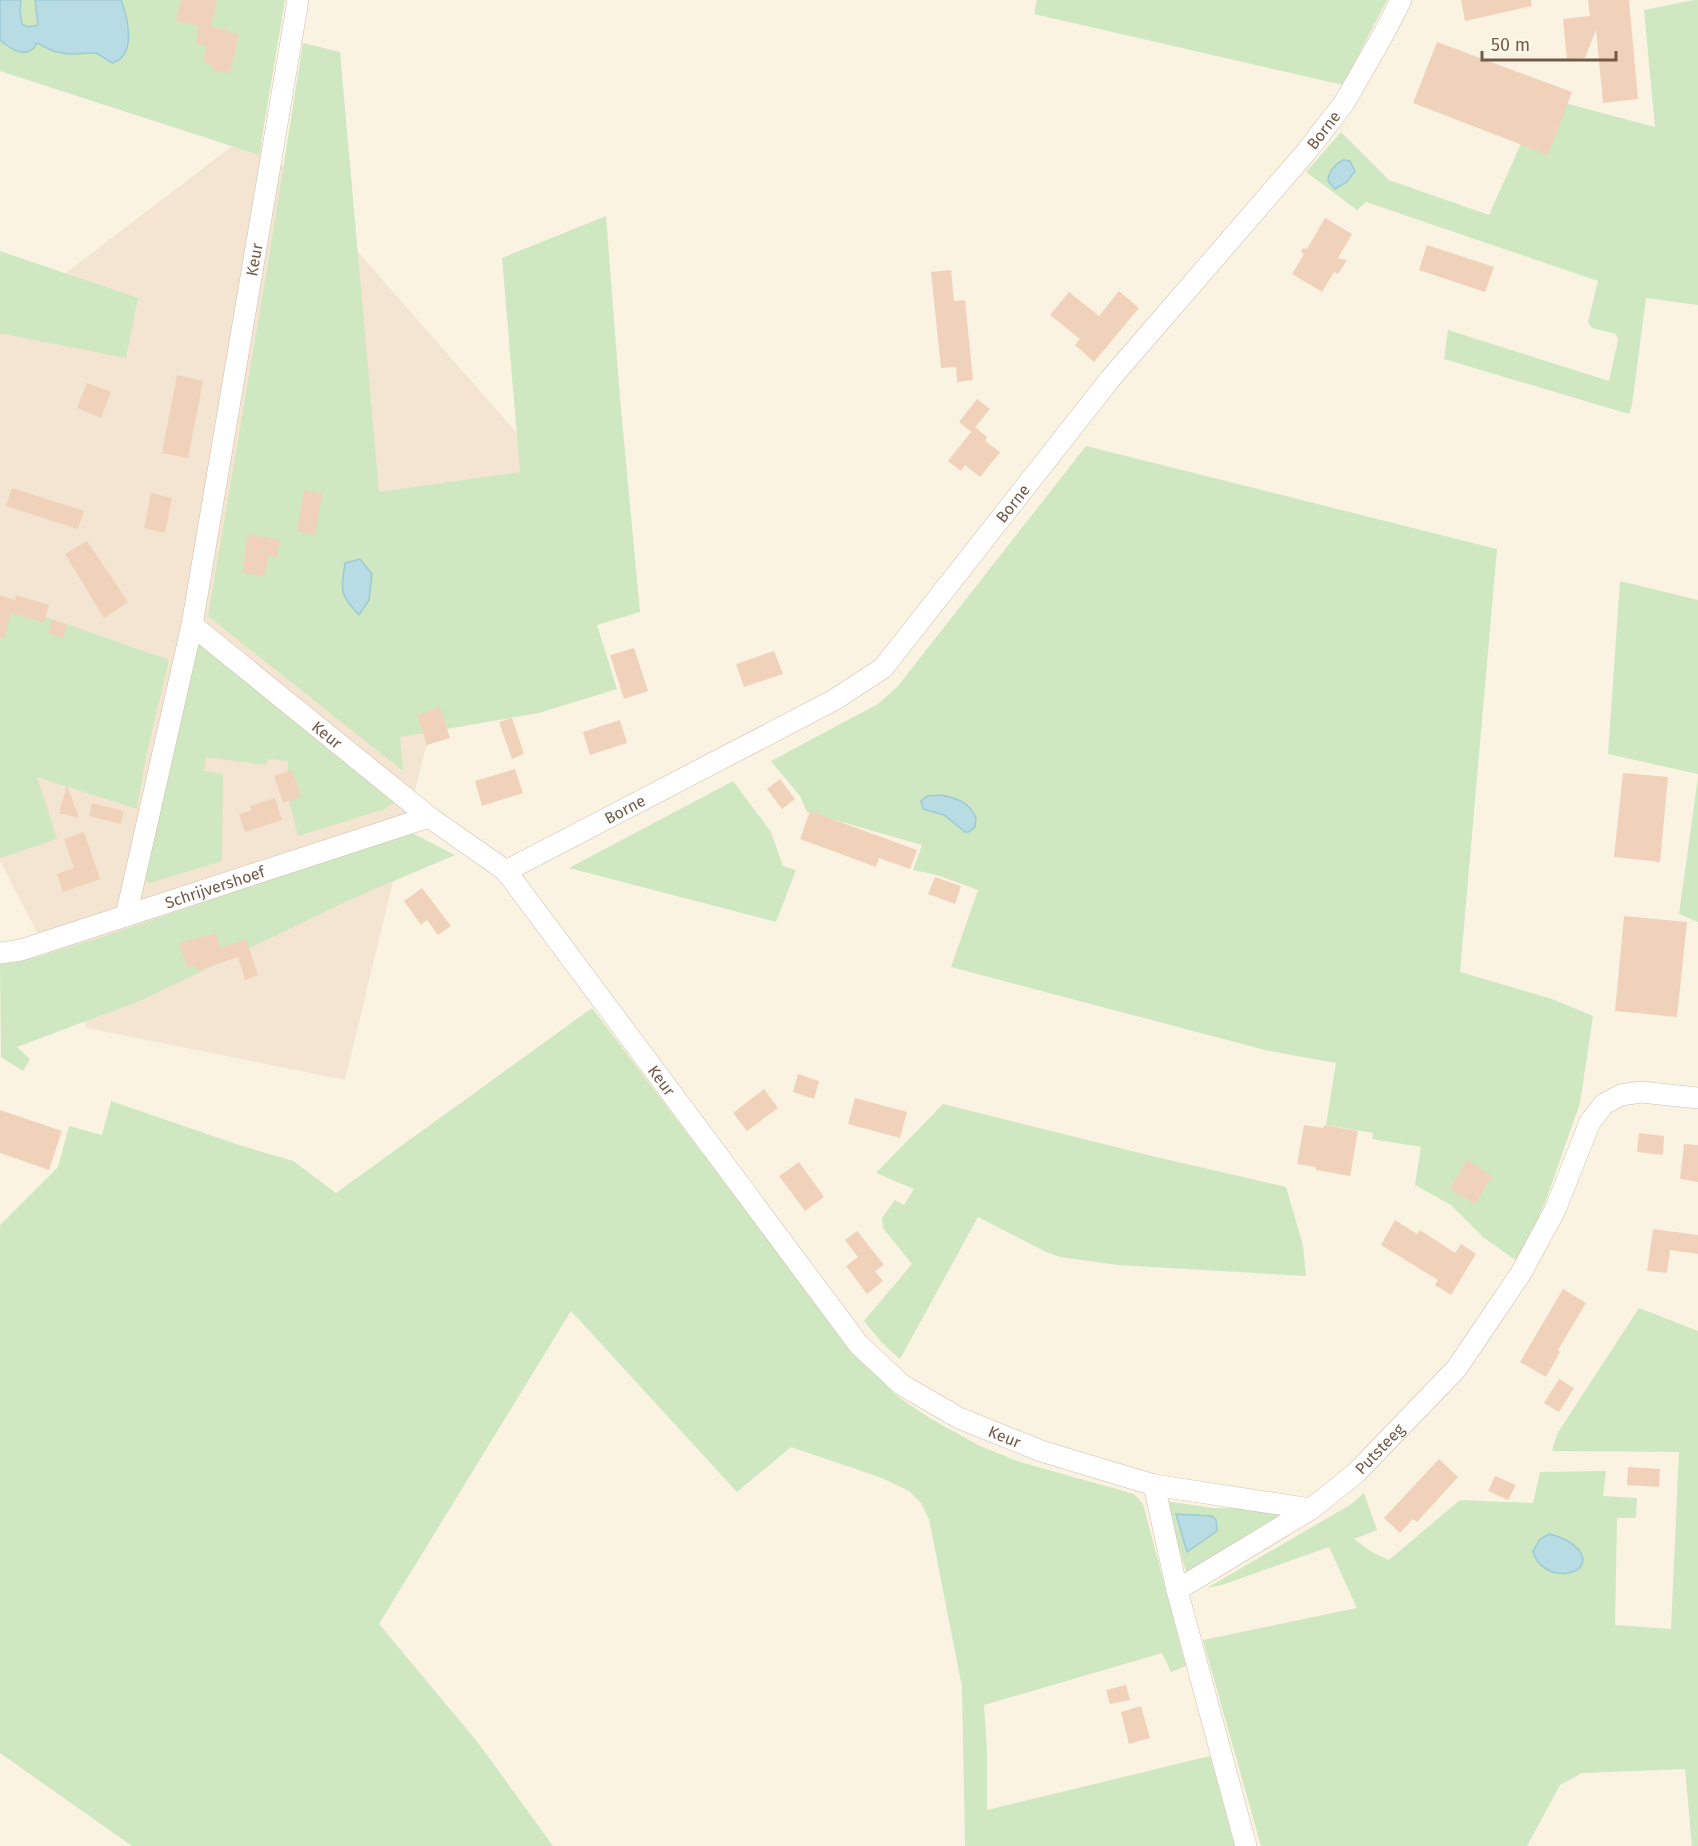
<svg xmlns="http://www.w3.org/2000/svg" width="1698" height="1846" font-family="'Fira Sans',sans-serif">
  <rect width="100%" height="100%" fill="#fbf3e2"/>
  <polygon fill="#f3e5d1" points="252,131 544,464 424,754 345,1080 87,1028 0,861 0,323"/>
  <g fill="#cfe8c1">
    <path d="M21,0H35L38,25C32,28 28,27 22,24L20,11Z"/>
    <polygon points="121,0 285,0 259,155 0,71 0,40 8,48 37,43 53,51 68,54 96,53 104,59 129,41"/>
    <polygon points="1037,0 1387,0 1343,85 1034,14"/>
    <polygon points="1694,0 1698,0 1698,305 1646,298 1632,405 1629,414 1444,359 1448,330 1609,381 1618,340 1616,334 1592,328 1588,322 1598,281 1366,202 1357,210 1306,172 1341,132 1389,180 1489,215 1542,97 1655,127 1644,10"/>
    <polygon points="303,43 340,52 379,492 520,472 502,258 606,216 620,398 640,612 597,625 617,689 539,713 400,737 403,771 208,616 266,276"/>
    <polygon points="0,251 138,298 126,358 0,333"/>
    <polygon points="1086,446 1497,549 1460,972 1552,999 1593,1016 1580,1103 1547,1197 1527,1245 1517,1261 1484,1238 1451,1205 1415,1185 1421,1147 1372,1139 1373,1133 1326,1125 1336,1063 1265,1050 951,967 978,890 937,875 913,870 922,845 807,812 800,796 771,761 878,704 898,686"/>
    <polygon points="1620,581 1698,600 1698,774 1608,754"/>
    <polygon points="0,601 169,660 146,756 137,809 37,777 57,839 0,858"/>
    <polygon points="200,640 402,796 385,809 298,836 286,790 288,761 268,759 266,765 206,757 204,771 223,774 222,861 150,883 145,880 191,651"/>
    <polygon points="1698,777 1698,922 1679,914"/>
    <polygon points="733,781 771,832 783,866 796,870 776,922 569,868"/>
    <polygon points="410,832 455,855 349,900 142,1000 17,1047 30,1059 23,1071 1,1057 0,964 33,958 99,938"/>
    <polygon points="592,1008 811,1296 867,1366 898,1397 931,1419 980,1446 1020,1462 1134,1494 1143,1504 1186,1666 1171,1672 1162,1653 984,1705 987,1750 987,1810 1210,1756 1235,1846 965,1846 962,1687 929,1519 921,1503 909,1491 882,1478 791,1447 737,1492 571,1311 379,1624 479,1744 553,1846 132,1846 0,1753 0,1225 58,1167 69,1126 102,1135 111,1101 239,1145 293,1161 336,1193"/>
    <polygon points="943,1104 1152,1156 1286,1187 1303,1245 1306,1276 1118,1265 1060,1257 1046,1252 978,1217 900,1359 882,1343 864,1321 912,1264 883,1228 882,1218 895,1200 904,1205 914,1189 876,1173"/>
    <polygon points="1639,1308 1698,1331 1698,1846 1692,1846 1685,1769 1582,1773 1560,1785 1527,1846 1261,1846 1203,1640 1357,1608 1329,1547 1222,1585 1207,1588 1350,1505 1364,1493 1377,1530 1354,1539 1372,1552 1389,1560 1460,1500 1533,1503 1540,1472 1606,1471 1603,1496 1637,1498 1636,1518 1617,1518 1615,1625 1671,1629 1679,1452 1552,1451 1557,1434"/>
    <polygon points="1165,1501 1213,1508 1299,1509 1187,1575"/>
  </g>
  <g fill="#b8dce4" stroke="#9ecad6" stroke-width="1.5">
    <path d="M0,0H21L20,11L22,24L28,27L38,25L35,0H121C128,18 137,56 112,63L96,53L68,54L53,51L37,43C29,60 11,50 0,40Z"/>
    <path d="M1343,160L1350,161L1355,171L1347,182L1335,189L1328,181C1328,172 1335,164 1343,160Z"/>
    <path d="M360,559L372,574L369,600L359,615C339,594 341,591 345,563Z"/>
    <path d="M941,795C957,798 969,802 976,818L975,827L969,832H965L944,815L923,809L921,801L927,796Z"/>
    <polygon points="1176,1514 1212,1516 1216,1520 1217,1531 1187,1552"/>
    <path d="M1549,1534C1561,1537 1569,1540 1578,1549C1600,1576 1541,1586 1533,1551L1540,1539Z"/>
  </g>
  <g fill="#f0d2bb">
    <polygon points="181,0 217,0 211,27 228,30 228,32 239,34 230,73 211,70 212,64 203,62 206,46 196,44 199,26 176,21"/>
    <polygon points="1461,0 1531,0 1532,6 1465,21"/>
    <polygon points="1588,0 1629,0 1638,99 1603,103 1596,30 1585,58 1567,59 1563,19 1590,16"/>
    <polygon points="1437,42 1572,92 1548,155 1413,103"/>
    <polygon points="1325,218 1352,234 1338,258 1347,260 1338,274 1334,272 1322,292 1292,274 1304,254 1301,252 1303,248 1307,249"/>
    <polygon points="1427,245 1494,267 1485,292 1419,270"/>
    <polygon points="951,270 954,301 965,300 973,380 957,382 956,367 941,368 931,272"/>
    <polygon points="1119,291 1139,308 1094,362 1075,345 1080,339 1050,315 1069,292 1099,316"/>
    <polygon points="177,375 203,381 188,458 162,453"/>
    <polygon points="87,383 111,392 101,418 77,408"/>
    <polygon points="977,399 990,409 971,432 959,422"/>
    <polygon points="975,427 987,437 985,441 1000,452 980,477 965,465 961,471 948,461"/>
    <polygon points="12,488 84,511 78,529 6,506"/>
    <polygon points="304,490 322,494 315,535 297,531"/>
    <polygon points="151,493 172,498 165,533 144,528"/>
    <polygon points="248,534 280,540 277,557 268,556 265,576 242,573"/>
    <polygon points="87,541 128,602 104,618 65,554"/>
    <polygon points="0,595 15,600 16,595 49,605 44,623 11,613 4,639 0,638"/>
    <polygon points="52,620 67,624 63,638 48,633"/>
    <polygon points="634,648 648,691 624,699 610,655"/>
    <polygon points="774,651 783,674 744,687 736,664"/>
    <polygon points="440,707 450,738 427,745 417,715"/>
    <polygon points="512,718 524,754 512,759 499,722"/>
    <polygon points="620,720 627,743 590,755 583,732"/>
    <polygon points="515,769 523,793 482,806 475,781"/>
    <polygon points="292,770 301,797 283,803 274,776"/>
    <polygon points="1623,773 1668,777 1660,862 1614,857"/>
    <polygon points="780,779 795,799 782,809 767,789"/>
    <polygon points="67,785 79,818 59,813"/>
    <polygon points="275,798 282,820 245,832 239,814 252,810 250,806"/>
    <polygon points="92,803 124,811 121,824 89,816"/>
    <polygon points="810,811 917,850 910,869 879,858 876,867 800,839"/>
    <polygon points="84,832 100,879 63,892 57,874 74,868 64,839"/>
    <polygon points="935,877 961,886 955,904 928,894"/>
    <polygon points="422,888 451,926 438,935 427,920 421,925 404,901"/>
    <polygon points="1624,916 1687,922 1677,1017 1615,1011"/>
    <polygon points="216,933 220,948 246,939 258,975 245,980 238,957 197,971 195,965 187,968 179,943"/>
    <polygon points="798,1074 819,1081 814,1099 793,1092"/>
    <polygon points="764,1089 778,1108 747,1131 733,1113"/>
    <polygon points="855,1098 907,1112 900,1138 848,1124"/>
    <polygon points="0,1110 62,1131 49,1170 0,1153"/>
    <polygon points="1304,1125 1323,1128 1324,1125 1358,1131 1350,1176 1316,1170 1316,1167 1297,1164"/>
    <polygon points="1639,1133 1664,1136 1663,1155 1637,1152"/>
    <polygon points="1684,1144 1698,1145 1698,1182 1680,1179"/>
    <polygon points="1467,1160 1492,1176 1475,1204 1450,1189"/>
    <polygon points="799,1162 824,1197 805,1211 779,1176"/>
    <polygon points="1395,1220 1417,1234 1420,1230 1455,1253 1461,1244 1476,1254 1451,1295 1435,1285 1438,1280 1381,1245"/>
    <polygon points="1653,1229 1698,1235 1698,1254 1670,1250 1667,1273 1647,1271"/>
    <polygon points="857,1231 884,1265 875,1271 883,1281 867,1294 846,1266 858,1257 845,1240"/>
    <polygon points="1563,1289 1586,1303 1558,1350 1560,1352 1546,1377 1520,1362"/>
    <polygon points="1559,1379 1574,1388 1559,1412 1544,1403"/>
    <polygon points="1439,1459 1458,1477 1417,1522 1413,1519 1400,1533 1384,1518"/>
    <polygon points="1628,1467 1660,1469 1659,1487 1627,1485"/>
    <polygon points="1495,1476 1516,1485 1508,1500 1488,1491"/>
    <polygon points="1126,1685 1130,1700 1110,1704 1106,1690"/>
    <polygon points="1141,1706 1150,1738 1129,1744 1121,1712"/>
  </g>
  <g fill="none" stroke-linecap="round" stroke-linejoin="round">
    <g stroke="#cebdac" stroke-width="22">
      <g id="street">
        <path id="s1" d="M192,625L429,817L506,871L859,1345L902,1385L959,1418L1041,1451L1154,1485L1311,1509"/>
        <path id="s2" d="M506,871L834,700L883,668L1111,378L1307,151L1344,103L1383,35L1401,0"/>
        <path id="s3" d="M126,916L192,625L298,0"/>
        <path id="s4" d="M0,953L21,950L429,817"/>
        <polyline points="1154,1485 1177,1590 1246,1846"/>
        <path id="s5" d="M1177,1590L1311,1509L1356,1473L1457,1368L1521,1273L1555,1210L1590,1122L1604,1104L1621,1095L1641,1092L1698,1098"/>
      </g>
    </g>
    <use href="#street" stroke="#fff" stroke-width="21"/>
  </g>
  <g text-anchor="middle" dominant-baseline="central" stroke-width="6" stroke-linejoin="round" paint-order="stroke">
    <g font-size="16" fill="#725a49" stroke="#fff7e8">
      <text stroke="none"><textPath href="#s2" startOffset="1124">Borne</textPath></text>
      <text stroke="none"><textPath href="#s3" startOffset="669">Keur</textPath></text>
      <text stroke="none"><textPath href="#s2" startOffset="638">Borne</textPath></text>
      <text stroke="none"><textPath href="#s1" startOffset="174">Keur</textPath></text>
      <text stroke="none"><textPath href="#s2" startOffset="134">Borne</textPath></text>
      <text stroke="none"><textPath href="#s4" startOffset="225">Schrijvershoef</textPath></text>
      <text stroke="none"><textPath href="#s1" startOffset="660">Keur</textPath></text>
      <text stroke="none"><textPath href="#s1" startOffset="1164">Keur</textPath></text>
      <text stroke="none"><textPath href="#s5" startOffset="248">Putsteeg</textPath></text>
    </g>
  </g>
  <path d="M1482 51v9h134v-9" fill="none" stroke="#725a49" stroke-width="3"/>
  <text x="1491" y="51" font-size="18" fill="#725a49" stroke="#fff7e8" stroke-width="4.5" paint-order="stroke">50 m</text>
</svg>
